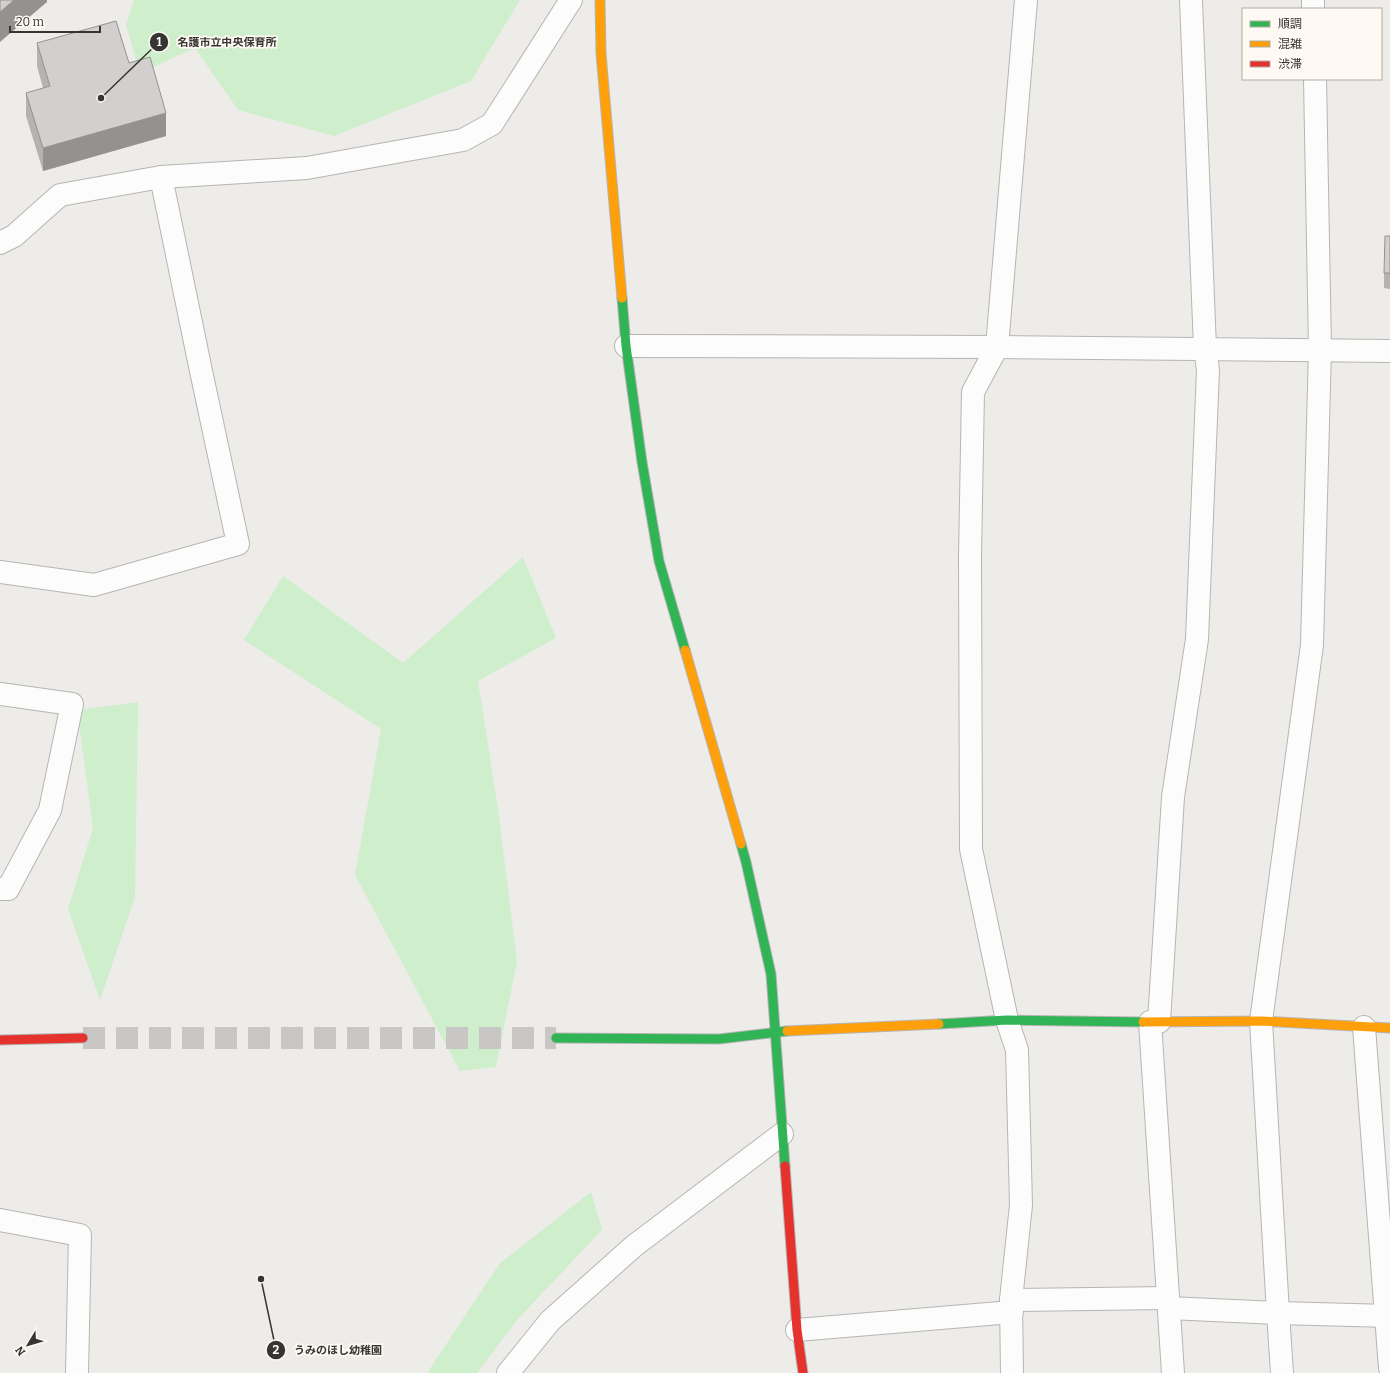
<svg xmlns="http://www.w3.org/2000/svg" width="1390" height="1373" font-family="Bitter,'Noto Sans JP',serif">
  <rect width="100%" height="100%" fill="#eeece9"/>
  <g fill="#cfeecc">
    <polygon points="134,0 520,0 471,81 334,136 238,110 195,48 140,73 126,25"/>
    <polygon points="523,557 556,638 478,681 498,809 517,962 496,1067 460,1071 355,875 381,729 244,640 283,576 403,663"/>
    <polygon points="138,702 135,897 100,1000 68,909 93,828 77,710"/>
    <polygon points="591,1192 602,1230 517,1320 477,1373 427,1373 500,1263"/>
  </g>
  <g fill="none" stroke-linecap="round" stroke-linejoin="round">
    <polyline stroke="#c9c7c5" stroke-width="22" stroke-dasharray="22 11" stroke-linecap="butt" points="83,1038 556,1038"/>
    <g stroke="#b7b5b3" stroke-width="24">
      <g id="street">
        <polyline points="1313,0 1313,9"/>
        <polyline points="0,243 14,236 60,195 161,177 307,168 463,140 492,124 571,0"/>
        <polyline points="626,346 997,347 1390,351"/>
        <polyline points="0,572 94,585 238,544 201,371 161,177"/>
        <polyline points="0,694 72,704 50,810 8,889 0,889"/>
        <polyline points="1150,1022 1173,1373"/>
        <polyline points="1159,1022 1173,797 1197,639 1208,370 1205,348 1191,0"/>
        <polyline points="1364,1027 1390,1368"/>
        <polyline points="0,1220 80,1235 77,1373"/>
        <polyline points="1011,1300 1168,1298"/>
        <polyline points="1169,1308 1278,1313 1390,1316"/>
        <polyline points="797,1330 1012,1312"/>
        <polyline points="508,1373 550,1321 634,1246 782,1134"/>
        <polyline points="1012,1373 1011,1300 1021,1205 1017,1050 1007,1020 971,849 970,557 973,392 997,347 1026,0"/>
        <polyline points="1282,1373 1278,1313 1261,1021 1312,645 1320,350 1315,79"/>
      </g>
    </g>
    <g stroke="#b7b5b3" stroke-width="11">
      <g id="fast">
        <polyline points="622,298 626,346 642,462 659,561 685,650"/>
        <polyline points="741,844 746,862 771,974 785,1166"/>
        <polyline points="939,1024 1007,1020 1143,1022"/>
        <polyline points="556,1038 719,1039 787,1031"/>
      </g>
    </g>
    <g stroke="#b7b5b3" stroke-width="11">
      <g id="slow">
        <polyline points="600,0 601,53 622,298"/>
        <polyline points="685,650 741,844"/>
        <polyline points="1143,1022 1261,1021 1390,1028"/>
        <polyline points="787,1031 939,1024"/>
      </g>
    </g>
    <g stroke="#b7b5b3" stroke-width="11">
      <g id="jam">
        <polyline points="0,1040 83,1038"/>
        <polyline points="785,1166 797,1330 803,1373"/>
      </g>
    </g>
    <use href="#street" stroke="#fcfcfc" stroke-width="22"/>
    <use href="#fast" stroke="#30b455" stroke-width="9"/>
    <use href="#slow" stroke="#ff9f0a" stroke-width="9"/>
    <use href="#jam" stroke="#e5322d" stroke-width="9"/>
  </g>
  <g fill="#b5b3b1">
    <polygon points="37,43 129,63 166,136 43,171 26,116 26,93 43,88 37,66"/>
    <polygon points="1390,236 1390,289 1384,288 1384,273"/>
  </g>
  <g fill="#939290">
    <polygon points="14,0 47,0 47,2 0,42 0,12"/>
    <polygon points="166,113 166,136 43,171 43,148"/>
  </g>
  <g fill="#d2d0ce" stroke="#939290">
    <polygon points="0,0 14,0 0,12"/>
    <polygon points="116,21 129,63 150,57 166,113 43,148 26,93 50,86 37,43"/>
    <polygon points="1385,236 1390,236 1390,273 1384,273"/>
  </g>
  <path fill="none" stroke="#373533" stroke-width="1.5" d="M101 98L159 42M261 1279L276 1350"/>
  <g fill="#373533" stroke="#fff9f3" stroke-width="1.5">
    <circle cx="101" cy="98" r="4"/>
    <circle cx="261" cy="1279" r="4"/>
    <circle cx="159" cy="42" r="10"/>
    <circle cx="276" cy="1350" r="10"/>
  </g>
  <g font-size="12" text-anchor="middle" font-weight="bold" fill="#fff">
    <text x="159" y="46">1</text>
    <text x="276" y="1354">2</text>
  </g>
  <g font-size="11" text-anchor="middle" font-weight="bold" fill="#373533" stroke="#fff9f3" stroke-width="3.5" stroke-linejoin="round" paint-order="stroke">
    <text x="227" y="46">名護市立中央保育所</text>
    <text x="338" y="1354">うみのほし幼稚園</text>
  </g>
  <rect x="1242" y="8" width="140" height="72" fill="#fff9f3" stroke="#afaba6"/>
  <rect x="1250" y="21" width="20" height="6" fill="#30b455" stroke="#afaba6"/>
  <text x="1278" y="28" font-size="12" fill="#373533">順調</text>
  <rect x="1250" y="41" width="20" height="6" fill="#ff9f0a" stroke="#afaba6"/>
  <text x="1278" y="48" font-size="12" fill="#373533">混雑</text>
  <rect x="1250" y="61" width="20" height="6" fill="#e5322d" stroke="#afaba6"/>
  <text x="1278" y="68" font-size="12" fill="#373533">渋滞</text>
  <g transform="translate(28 1345) rotate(232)" stroke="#fff9f3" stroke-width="3" paint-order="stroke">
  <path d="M0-3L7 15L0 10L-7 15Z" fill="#373533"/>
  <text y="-6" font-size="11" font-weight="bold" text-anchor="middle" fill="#373533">N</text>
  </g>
  <path d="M10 26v6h90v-6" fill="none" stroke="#373533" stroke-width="2"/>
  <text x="16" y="26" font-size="12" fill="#373533" stroke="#fff9f3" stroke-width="3" paint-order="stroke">20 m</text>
</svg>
